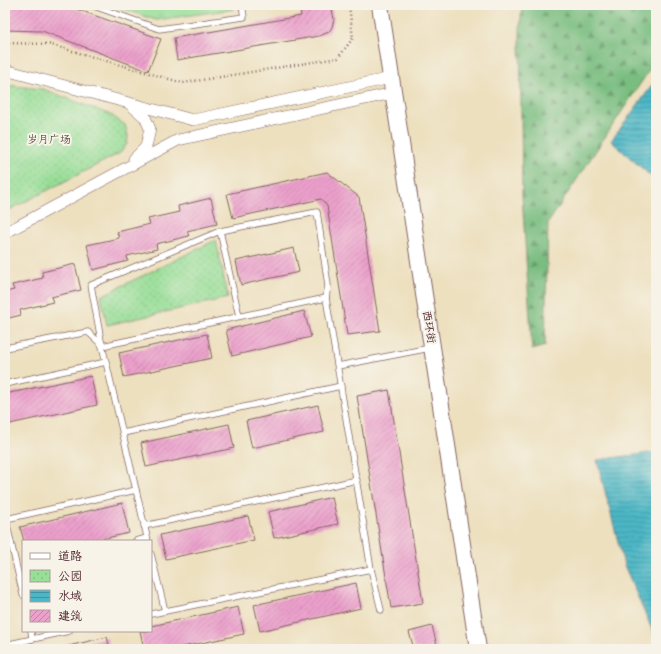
<svg xmlns="http://www.w3.org/2000/svg" width="661" height="654" font-family="Pangolin,'LXGW WenKai TC',sans-serif">
  <defs>
    <pattern id="grass-tufts" width="24" height="20" patternUnits="userSpaceOnUse"><rect width="24" height="20" fill="#97de97"/><path d="M3 7l-1-3M5 7V3M7 7l1-3M15 17l-1-3M17 17v-4M19 17l1-3" fill="none" stroke="#84be82"/></pattern>
    <pattern id="forest-firs" width="22" height="20" patternUnits="userSpaceOnUse"><rect width="22" height="20" fill="#79bd80"/><path d="M5 1l3.5 6h-7zM16 11l3.5 6h-7z" fill="#659969"/></pattern>
    <pattern id="park-dots" width="8" height="8" patternUnits="userSpaceOnUse"><rect width="8" height="8" fill="#97de97"/><path d="M2 2h.1M6 6h.1" fill="none" stroke="#84be82" stroke-width="1.8" stroke-linecap="round"/></pattern>
    <pattern id="water-rules" width="6" height="5" patternUnits="userSpaceOnUse"><rect width="6" height="5" fill="#4bb7c6"/><path d="M0 2.5h6" fill="none" stroke="#4094a1"/></pattern>
    <pattern id="building-hatch" width="6" height="6" patternUnits="userSpaceOnUse"><rect width="6" height="6" fill="#eca0cc"/><path d="M-1 1l2-2M0 6l6-6M5 7l2-2" fill="none" stroke="#c182a6"/></pattern>
  </defs>
  <rect width="100%" height="100%" fill="#f7f3e8"/>
  <filter id="ink" filterUnits="userSpaceOnUse"><feTurbulence type="fractalNoise" baseFrequency=".025" numOctaves="2"/><feDisplacementMap in="SourceGraphic" scale="8" xChannelSelector="R" yChannelSelector="G"/><feConvolveMatrix kernelMatrix="1 2 1 2 8 2 1 2 1" color-interpolation-filters="sRGB"/></filter>
  <filter id="wash" filterUnits="userSpaceOnUse"><feTurbulence type="fractalNoise" baseFrequency=".012" numOctaves="4" result="noise"/><feDisplacementMap in="SourceGraphic" scale="16" xChannelSelector="R" yChannelSelector="G"/><feGaussianBlur stdDeviation="0.9" result="paint"/><feColorMatrix in="noise" values="0 0 0 0 0 0 0 0 0 0 0 0 0 0 0 0 0 1.4 0 .05"/><feComposite in="paint" operator="in"/></filter>
  <g filter="url(#wash)">
    <rect width="100%" height="100%" fill="#ede0bf"/>
    <polygon fill="url(#grass-tufts)" stroke="#707e61" points="112,5 234,5 234,9 156,20"/>
    <polygon fill="url(#forest-firs)" stroke="#626e56" points="522,5 656,5 656,60 548,223 545,346 532,350 522,195 520,30"/>
    <g fill="url(#park-dots)" stroke="#707e61">
      <polygon points="5,85 43,89 111,115 125,125 128,136 127,144 120,153 5,212"/>
      <polygon points="216,240 228,298 107,325 101,296"/>
    </g>
    <g fill="url(#water-rules)" stroke="#4a6b78">
      <polygon points="656,80 656,173 652,177 611,141"/>
      <polygon points="656,452 656,634 654,634 624,565 597,460"/>
    </g>
    <g id="blocks">
      <g fill="url(#building-hatch)">
        <polygon points="5,5 65,5 161,39 148,71 42,31 5,30"/>
        <polygon points="299,5 331,5 334,19 332,27 329,32 319,36 177,60 174,38 301,16"/>
        <polygon points="327,172 359,197 380,331 347,335 327,206 321,199 233,218 227,194"/>
        <polygon points="211,198 217,224 187,231 189,236 156,244 157,249 127,256 128,261 93,270 87,245 119,238 117,232 150,224 148,219 179,212 178,206"/>
        <polygon points="294,248 299,272 241,285 236,261"/>
        <polygon points="75,264 81,290 51,297 53,302 20,310 21,315 5,319 5,292 14,290 12,285 43,278 42,272"/>
        <polygon points="304,311 311,337 232,356 226,330"/>
        <polygon points="207,334 212,358 124,377 119,353"/>
        <polygon points="91,376 97,405 5,425 5,394"/>
        <polygon points="389,390 423,603 391,608 357,396"/>
        <polygon points="318,405 324,432 252,448 246,421"/>
        <polygon points="229,424 234,448 146,467 141,443"/>
        <polygon points="332,497 338,524 274,538 268,512"/>
        <polygon points="122,503 129,533 93,541 24,541 20,527"/>
        <polygon points="248,516 254,540 166,559 160,535"/>
        <polygon points="356,583 361,608 260,631 254,605"/>
        <polygon points="238,607 244,634 173,649 144,649 140,631 151,631 151,626"/>
        <polygon points="432,626 438,649 414,649 409,632"/>
        <polygon points="107,637 110,649 60,649 60,648"/>
      </g>
    </g>
  </g>
  <g filter="url(#ink)">
    <use href="#blocks" fill-opacity="0" stroke="#83635f" stroke-width="1"/>
    <g fill="none" stroke-linecap="round" stroke-linejoin="round">
      <g stroke="#83635f" stroke-width="7">
        <g id="service">
          <polyline points="91,5 159,29 244,17 242,5"/>
          <polyline points="220,231 239,316"/>
          <polyline points="102,346 91,285 220,231 317,212 328,285 326,298"/>
          <polyline points="5,348 88,332 102,345"/>
          <polyline points="106,362 148,541"/>
          <polyline points="338,366 430,348"/>
          <polyline points="5,384 106,362 102,346 326,298 371,569 381,610"/>
          <polyline points="123,433 341,386"/>
          <polyline points="5,516 23,595"/>
          <polyline points="6,519 136,490"/>
          <polyline points="144,526 357,480"/>
          <polyline points="136,541 147,538"/>
          <polyline points="151,554 165,611"/>
          <polyline points="151,614 371,569"/>
          <polyline points="31,631 32,639"/>
          <polyline points="5,645 69,631"/>
        </g>
      </g>
      <g stroke="#83635f" stroke-width="12">
        <g id="minor">
          <polyline points="5,70 193,120 391,78"/>
          <polyline points="131,105 145,117 150,129 146,147 134,159"/>
          <polyline points="5,233 178,140 393,93"/>
        </g>
      </g>
      <g stroke="#83635f" stroke-width="18">
        <polyline id="secondary" points="380,5 478,649"/>
      </g>
      <polyline stroke="#83635f" stroke-width="2.5" stroke-dasharray="1 3" stroke-linecap="butt" points="5,43 48,44 183,83 338,58 353,38 349,5"/>
      <use href="#service" stroke="#fff" stroke-width="5.5"/>
      <use href="#minor" stroke="#fff" stroke-width="11"/>
      <use href="#secondary" stroke="#fff" stroke-width="16"/>
    </g>
  </g>
  <g text-anchor="middle" dominant-baseline="central" stroke-width="4" stroke-linejoin="round" paint-order="stroke">
    <g font-size="11" fill="#5d4f46" stroke="#f7f3e8">
      <text x="49" y="139">岁月广场</text>
    </g>
    <g font-size="11" fill="#4a1f2b" stroke="#f7f3e8">
      <text transform="translate(429 327) rotate(81)">西环街</text>
    </g>
  </g>
  <rect width="661" height="654" fill="none" stroke="#f7f3e8" stroke-width="20"/>
  <rect x="22" y="540" width="130" height="92" fill="#f7f3e8" stroke="#b29e9c"/>
  <rect x="30" y="553" width="20" height="6" fill="#ffffff" stroke="#b29e9c"/>
  <text x="58" y="560" font-size="12" fill="#4a1f2b">道路</text>
  <rect x="30" y="570" width="20" height="12" fill="url(#park-dots)" stroke="#b29e9c"/>
  <text x="58" y="580" font-size="12" fill="#4a1f2b">公园</text>
  <rect x="30" y="590" width="20" height="12" fill="url(#water-rules)" stroke="#b29e9c"/>
  <text x="58" y="600" font-size="12" fill="#4a1f2b">水域</text>
  <rect x="30" y="610" width="20" height="12" fill="url(#building-hatch)" stroke="#b29e9c"/>
  <text x="58" y="620" font-size="12" fill="#4a1f2b">建筑</text>
</svg>
